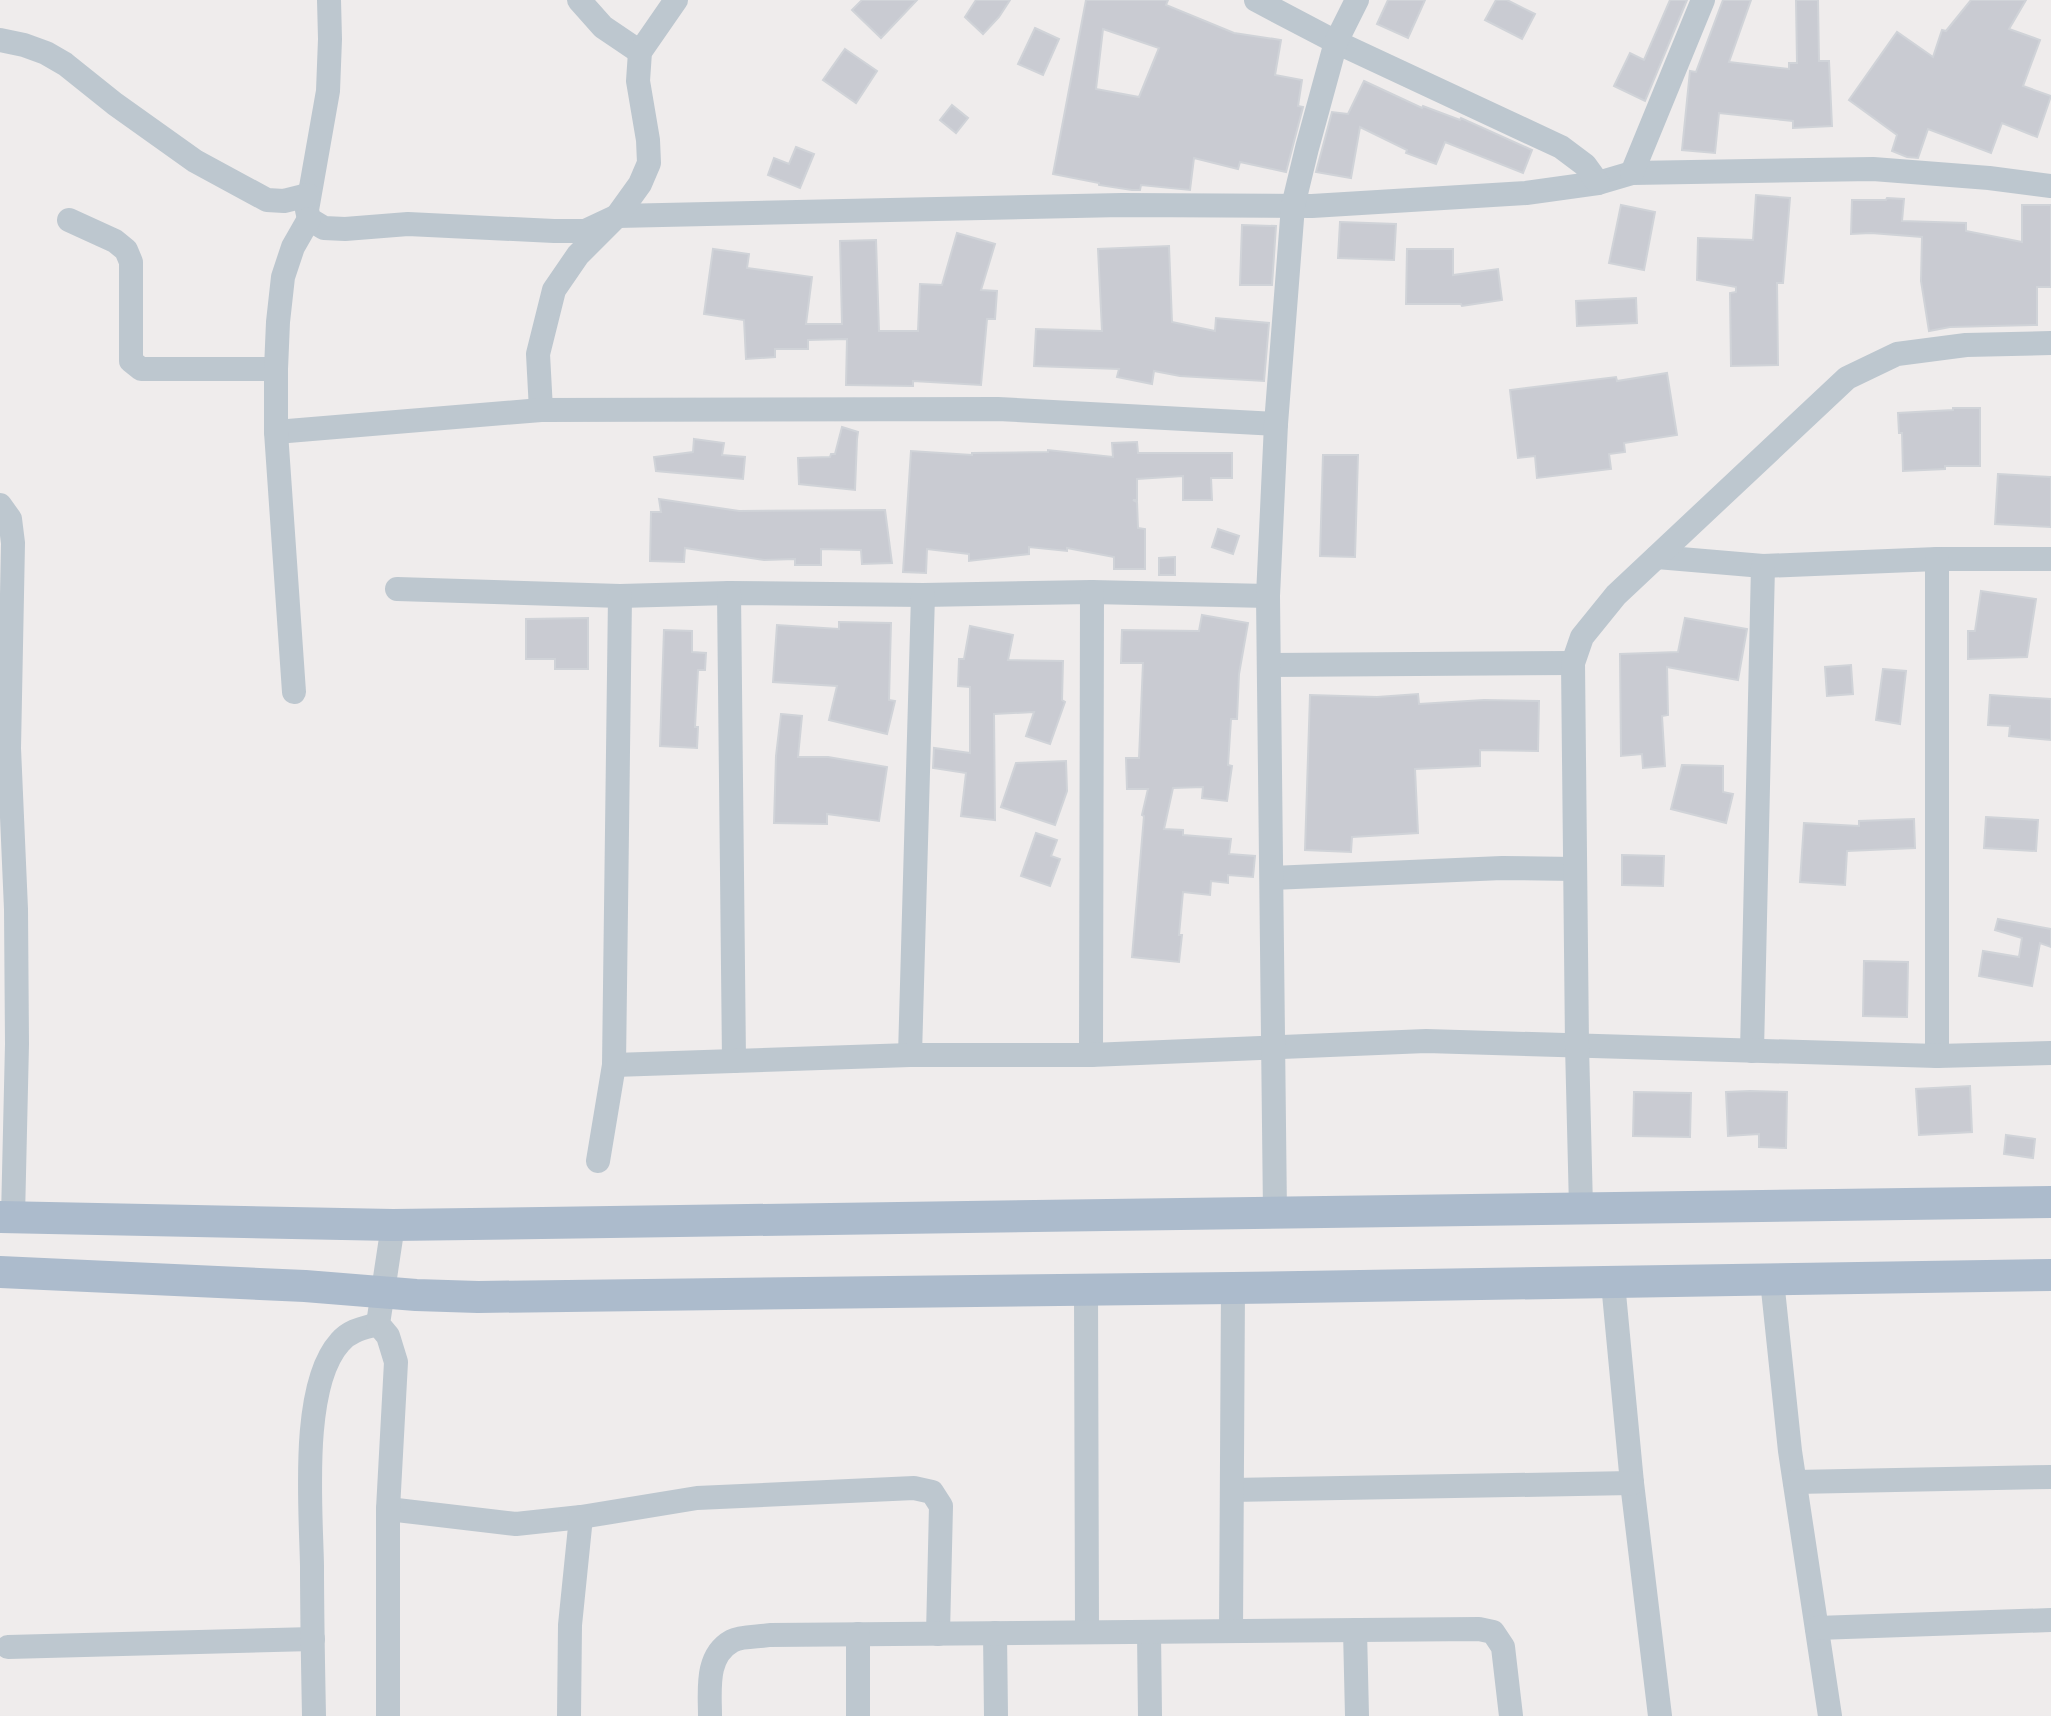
<svg xmlns="http://www.w3.org/2000/svg" width="2051" height="1716" font-family="Cabin,sans-serif">
  <rect width="100%" height="100%" fill="#efecec"/>
  <g fill="#c9cbd2" stroke="#d0d3d8" stroke-width="2" fill-rule="evenodd">
    <polygon points="862,0 917,0 881,38 852,10"/>
    <polygon points="976,0 1010,0 999,17 983,34 965,17"/>
    <path d="M1086,0H1168L1166,5L1234,33L1281,40L1275,75L1302,80L1298,106L1303,107L1286,172L1240,162L1238,169L1194,158L1190,190L1141,185L1140,190H1132L1099,185V183L1053,174ZM1103,29L1159,48L1139,97L1096,89Z"/>
    <polygon points="1388,0 1425,0 1408,38 1377,24"/>
    <polygon points="1496,0 1507,0 1535,14 1522,39 1485,20"/>
    <polygon points="1670,0 1687,0 1645,101 1614,86 1630,53 1644,60"/>
    <polygon points="1723,0 1751,0 1729,62 1789,69 1789,63 1797,63 1796,0 1818,0 1819,61 1829,61 1832,126 1793,128 1793,121 1719,113 1715,153 1682,150 1690,71 1696,72"/>
    <polygon points="1971,0 2026,0 2009,29 2040,40 2023,86 2051,96 2037,137 2002,123 1991,153 1928,129 1918,158 1907,157 1892,151 1897,135 1849,100 1897,32 1933,57 1942,30 1946,31"/>
    <polygon points="1035,28 1059,39 1043,75 1018,64"/>
    <polygon points="845,49 877,71 856,103 823,80"/>
    <polygon points="1364,81 1422,108 1423,106 1460,120 1461,118 1532,150 1523,173 1445,142 1436,164 1406,153 1407,150 1360,127 1351,178 1316,172 1332,112 1348,114"/>
    <polygon points="952,105 968,118 956,133 940,120"/>
    <polygon points="796,147 814,154 800,188 768,175 774,158 789,164"/>
    <polygon points="1756,195 1790,198 1783,283 1777,283 1778,365 1731,366 1730,293 1736,292 1736,287 1697,280 1698,238 1753,240"/>
    <polygon points="1887,198 1904,199 1902,221 1966,223 1966,231 2022,242 2022,205 2051,205 2051,287 2037,287 2037,325 1950,327 1929,331 1921,281 1922,237 1871,233 1851,234 1852,200 1886,200"/>
    <polygon points="1621,205 1655,212 1644,270 1609,263"/>
    <polygon points="1340,222 1396,224 1394,260 1338,258"/>
    <polygon points="1242,225 1276,226 1272,285 1240,285"/>
    <polygon points="957,233 995,244 981,290 997,291 995,319 987,319 981,385 913,381 913,386 846,385 847,339 808,340 808,349 775,349 775,357 746,359 744,320 704,314 713,249 749,254 747,268 812,277 806,324 842,324 840,241 876,240 879,331 918,331 920,284 942,285"/>
    <polygon points="1169,246 1172,322 1215,331 1216,318 1269,323 1264,381 1180,376 1154,371 1152,384 1117,377 1119,369 1034,366 1036,329 1102,331 1098,249"/>
    <polygon points="1407,249 1453,249 1453,275 1498,269 1502,300 1462,306 1461,304 1406,304"/>
    <polygon points="1636,298 1637,323 1577,326 1576,301"/>
    <polygon points="1667,373 1677,435 1624,443 1625,452 1609,454 1611,469 1537,478 1535,456 1518,458 1510,390 1616,377 1617,381"/>
    <polygon points="1953,408 1980,408 1980,466 1945,466 1945,469 1903,471 1902,433 1899,433 1898,413 1953,410"/>
    <polygon points="842,427 858,432 857,439 855,490 799,484 798,458 830,457 831,454 835,454"/>
    <polygon points="694,439 724,443 722,455 745,457 743,479 656,471 654,457 693,452"/>
    <polygon points="1137,442 1138,453 1232,453 1232,478 1211,478 1212,500 1183,500 1183,476 1137,479 1137,500 1133,500 1137,502 1138,528 1145,529 1145,569 1114,569 1114,557 1067,548 1067,551 1029,547 1029,554 969,561 969,554 927,549 926,573 903,572 911,451 972,455 972,453 1048,452 1048,450 1113,457 1112,443"/>
    <polygon points="1323,455 1358,455 1355,557 1320,556"/>
    <polygon points="1998,474 2051,477 2051,527 1995,524"/>
    <polygon points="659,499 739,511 885,510 892,563 862,564 861,550 821,549 821,565 795,565 795,559 764,560 685,548 684,562 650,561 651,512 661,512"/>
    <polygon points="1218,529 1239,536 1233,554 1212,547"/>
    <polygon points="1175,557 1175,575 1159,575 1159,558"/>
    <polygon points="1981,591 2036,599 2027,657 1968,659 1968,631 1975,631"/>
    <polygon points="1202,615 1248,623 1239,674 1237,719 1231,719 1228,765 1232,766 1227,801 1202,798 1203,787 1173,788 1164,829 1183,830 1183,835 1231,839 1229,854 1255,856 1253,877 1228,875 1228,883 1211,881 1210,895 1183,892 1179,935 1182,935 1179,962 1132,957 1144,816 1142,815 1148,789 1127,789 1126,758 1139,758 1143,663 1121,663 1122,630 1199,631"/>
    <polygon points="588,618 588,669 555,669 555,659 526,659 526,619"/>
    <polygon points="1685,618 1747,629 1738,680 1667,667 1668,715 1662,716 1665,766 1643,768 1642,754 1621,756 1620,654 1678,652"/>
    <polygon points="839,622 891,623 889,700 895,701 887,734 829,720 837,686 773,682 777,625 839,629"/>
    <polygon points="970,626 1013,635 1008,660 1063,661 1062,700 1065,702 1050,744 1026,736 1034,712 994,714 995,820 961,816 966,773 933,768 934,748 970,753 970,687 958,686 959,659 964,659"/>
    <polygon points="664,630 692,631 692,652 706,653 705,670 698,670 695,727 698,727 697,748 660,746"/>
    <polygon points="1851,665 1853,694 1827,696 1825,667"/>
    <polygon points="1883,669 1906,671 1900,724 1876,720"/>
    <polygon points="1418,694 1419,704 1484,700 1539,701 1538,751 1480,750 1480,766 1415,769 1418,833 1352,837 1351,852 1305,850 1310,695 1377,697"/>
    <polygon points="1990,695 2051,699 2051,740 2009,736 2010,726 1988,725"/>
    <polygon points="781,714 802,716 798,757 828,757 887,767 879,821 827,814 827,824 774,823 776,756"/>
    <polygon points="1066,761 1067,791 1055,825 1001,807 1016,763"/>
    <polygon points="1682,765 1723,766 1723,792 1733,794 1726,823 1671,809"/>
    <polygon points="1986,817 2038,820 2036,851 1984,848"/>
    <polygon points="1914,819 1915,848 1847,851 1845,885 1800,882 1804,823 1859,826 1859,821"/>
    <polygon points="1036,833 1057,840 1051,856 1060,859 1050,886 1021,876"/>
    <polygon points="1622,855 1664,856 1663,886 1622,885"/>
    <polygon points="1998,919 2051,929 2051,947 2040,943 2032,986 1979,976 1983,951 2019,957 2022,938 1995,930"/>
    <polygon points="1864,961 1908,962 1907,1017 1863,1016"/>
    <polygon points="1970,1086 1972,1132 1919,1135 1916,1089"/>
    <polygon points="1750,1091 1787,1092 1786,1148 1759,1147 1759,1134 1728,1136 1726,1092"/>
    <polygon points="1634,1092 1691,1093 1690,1137 1633,1136"/>
    <polygon points="2006,1135 2035,1139 2033,1158 2004,1154"/>
  </g>
  <g fill="none" stroke-linecap="round" stroke-linejoin="round">
    <g stroke="#bdc7cf" stroke-width="24">
      <polyline points="329,0 330,39 328,91 307,210 309,219 324,228 345,229 408,224 554,231 585,231 617,216 1122,205 1312,206 1526,193 1598,183 1632,173 1873,169 1989,178 2051,186"/>
      <polyline points="579,0 603,27 640,52"/>
      <polyline points="1256,0 1336,42 1561,147 1585,165 1598,183"/>
      <polyline points="0,40 24,45 46,53 65,64 115,104 195,161 267,200 284,201 308,195"/>
      <polyline points="1632,173 1703,0"/>
      <polyline points="69,220 115,241 126,250 131,262 131,361 141,369 276,369"/>
      <polyline points="541,410 538,354 554,290 578,255 617,216 640,184 649,163 648,140 638,81 640,52 676,0"/>
      <polyline points="276,432 541,410 998,409 1276,424"/>
      <polyline points="0,505 10,519 13,543 9,748 16,909 17,1044 13,1217"/>
      <polyline points="1657,557 1763,566 1937,559 2051,559"/>
      <polyline points="397,589 620,596 729,593 923,595 1092,592 1268,596"/>
      <polyline points="729,593 734,1061"/>
      <polyline points="1269,665 1573,663"/>
      <polyline points="294,692 276,432 276,369 278,322 283,277 293,247 309,219"/>
      <polyline points="1272,878 1502,868 1575,869"/>
      <polyline points="1752,1051 1763,566"/>
      <polyline points="910,1055 923,595"/>
      <polyline points="1091,1055 1092,592"/>
      <polyline points="1937,1056 1937,559"/>
      <polyline points="614,1065 910,1055 1091,1055 1426,1041 1937,1056 2051,1053"/>
      <polyline points="598,1161 614,1065 620,596"/>
      <polyline points="1581,1208 1577,1045 1573,663 1582,637 1616,595 1847,378 1897,354 1966,345 2051,343"/>
      <polyline points="1275,1213 1268,596 1276,424 1293,206 1307,148 1336,42 1357,0"/>
      <polyline points="1772,1280 1790,1451 1830,1716"/>
      <polyline points="1613,1283 1632,1483 1660,1716"/>
      <polyline points="1086,1290 1087,1632"/>
      <polyline points="1795,1482 2051,1477"/>
      <polyline points="1232,1490 1632,1483"/>
      <polyline points="388,1509 516,1524 581,1517 697,1498 914,1488 932,1492 941,1506 938,1634"/>
      <polyline points="1817,1628 2051,1620"/>
      <polyline points="1355,1630 1357,1716"/>
      <polyline points="1231,1631 1233,1288"/>
      <polyline points="1149,1632 1150,1716"/>
      <polyline points="995,1633 996,1716"/>
      <polyline points="8,1647 313,1639"/>
      <path d="M314,1716C313,1666 312,1616 312,1566C311,1509 300,1386 340,1342C350,1330 364,1328 378,1324"/>
      <polyline points="388,1716 388,1509 396,1362 388,1336 378,1324 393,1225"/>
      <polyline points="569,1716 570,1625 581,1517"/>
      <path d="M710,1716C710,1690 705,1656 732,1641C741,1636 759,1637 770,1635L1479,1629L1493,1632L1503,1647L1511,1716"/>
      <polyline points="858,1716 858,1634"/>
    </g>
    <g stroke="#acbbcc" stroke-width="32">
      <polyline points="0,1217 393,1225 2051,1202"/>
      <polyline points="0,1272 305,1286 416,1295 478,1297 1233,1288 2051,1275"/>
    </g>
  </g>
</svg>
